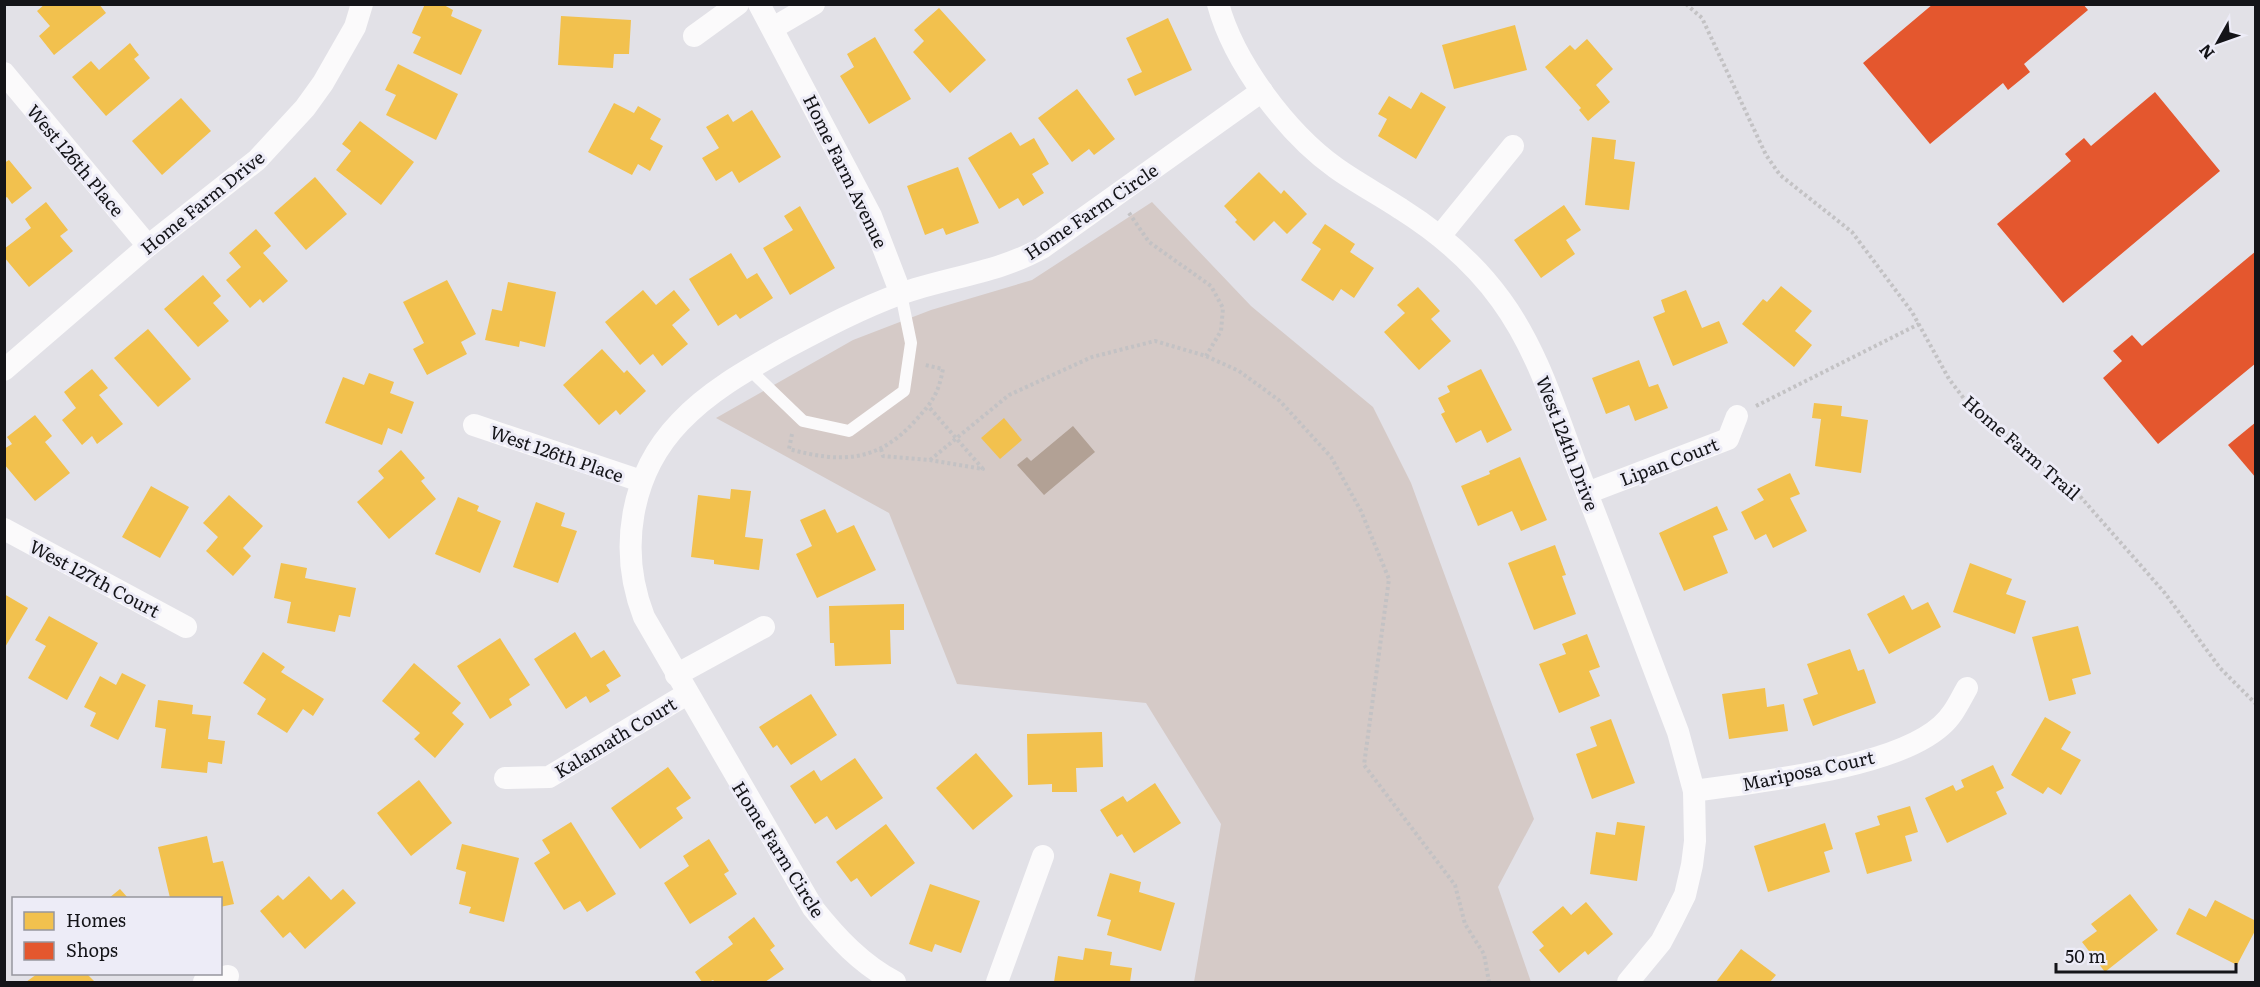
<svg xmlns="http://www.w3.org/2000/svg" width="2260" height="987" font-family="Literata,serif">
  <rect width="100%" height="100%" fill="#e2e1e7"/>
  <polygon fill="#d5cac7" points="1152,202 1251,306 1373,407 1411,483 1534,819 1498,887 1531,982 1194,982 1221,824 1146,703 957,684 889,513 716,418 853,340 931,310 1032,280"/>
  <polygon fill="#b2a195" points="1073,426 1095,452 1044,495 1017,465 1027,457 1031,461"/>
  <g fill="#f2c14e">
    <polygon points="45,4 99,4 106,13 54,55 39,36 50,26 37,11"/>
    <polygon points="425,4 442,4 453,10 451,16 482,30 461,75 413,53 421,37 412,33"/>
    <polygon points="939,8 986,60 950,93 913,52 924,41 914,30"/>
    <polygon points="561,16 631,20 629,54 614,54 613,68 558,65"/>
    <polygon points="1168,18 1192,70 1135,96 1127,79 1142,72 1126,38"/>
    <polygon points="1515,25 1527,70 1454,89 1442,45"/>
    <polygon points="875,37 911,99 869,124 840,76 854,67 847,54"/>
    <polygon points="1587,39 1613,69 1596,85 1610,102 1588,121 1579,110 1581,108 1545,67 1570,45 1575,50"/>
    <polygon points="130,43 139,55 134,59 150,78 106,116 72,77 91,61 99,70"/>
    <polygon points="398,64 458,94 436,140 386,115 396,95 385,90"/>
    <polygon points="1077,89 1115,139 1094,155 1089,149 1072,162 1038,118"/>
    <polygon points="1421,92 1446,107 1416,159 1378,136 1387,119 1378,114 1389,96 1411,109"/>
    <polygon points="181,98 211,131 162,175 132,141"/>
    <polygon points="614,103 634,113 638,106 661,119 650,139 663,146 650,171 638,164 632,175 588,152"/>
    <polygon points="752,110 781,157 739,183 732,171 716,181 702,158 719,148 706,127 728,114 733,122"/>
    <polygon points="360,121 414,162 381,205 336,170 351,151 342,144"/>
    <polygon points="1011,132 1020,146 1034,138 1049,164 1032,174 1044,193 1023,206 1018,198 999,209 968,158"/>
    <polygon points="1592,137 1616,140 1614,159 1635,162 1629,210 1585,205"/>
    <polygon points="9,160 32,188 12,204 7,197 4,199 4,163"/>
    <polygon points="958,167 979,223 946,235 943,228 925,235 907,186"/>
    <polygon points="1259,172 1281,194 1284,190 1307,214 1287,234 1274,221 1254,241 1235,222 1237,220 1224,206"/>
    <polygon points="315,177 347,214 306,250 274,213"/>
    <polygon points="46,202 68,230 60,236 73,251 29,287 4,257 4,249 31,228 25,219"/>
    <polygon points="1564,205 1581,230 1566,240 1575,254 1541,278 1514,240"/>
    <polygon points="800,206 835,268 790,295 763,248 793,230 784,216"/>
    <polygon points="1325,224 1355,244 1350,252 1374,268 1354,298 1341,289 1333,301 1301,280 1321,249 1312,243"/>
    <polygon points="256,229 271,246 263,253 288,281 263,303 260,299 250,308 226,280 241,267 229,253"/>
    <polygon points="731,253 747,279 757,273 773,298 740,319 736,314 718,326 689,279"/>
    <polygon points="203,275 221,296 213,303 229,321 198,347 164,309"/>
    <polygon points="447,280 476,334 461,342 467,354 427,375 413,349 424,343 403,302"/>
    <polygon points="508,282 556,292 545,347 520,341 519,347 485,340 492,309 502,311"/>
    <polygon points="1781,286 1812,311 1795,331 1812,345 1794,367 1742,324 1763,299 1767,302"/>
    <polygon points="1418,287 1440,311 1431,319 1451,341 1419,370 1384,332 1405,313 1397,305"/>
    <polygon points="643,290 656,305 674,290 690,310 672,325 688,344 662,366 653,354 640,365 605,322"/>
    <polygon points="1686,290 1702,328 1719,321 1728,343 1673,366 1653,317 1665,312 1661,300"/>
    <polygon points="148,329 191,379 158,407 114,358"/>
    <polygon points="602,349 624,373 627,370 646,391 620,415 616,410 599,425 563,385"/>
    <polygon points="1639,360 1649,387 1658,384 1668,408 1635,421 1629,405 1606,414 1592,378"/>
    <polygon points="92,369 108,388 99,395 123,424 97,444 92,436 82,445 62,420 76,408 64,392"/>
    <polygon points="1481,369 1512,430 1487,443 1481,430 1456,443 1441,414 1445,412 1438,398 1450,392 1447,386"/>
    <polygon points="369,373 394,382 390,393 414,402 402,434 388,428 382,445 325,423 343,377 364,385"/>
    <polygon points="1814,403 1842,406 1841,416 1868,420 1861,473 1815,466 1821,419 1812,418"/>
    <polygon points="35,415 52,436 45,442 70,473 35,501 4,464 4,449 12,444 7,437"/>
    <polygon points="1004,418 1022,440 1000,459 981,438"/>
    <polygon points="401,450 425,478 421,481 436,499 389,539 357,502 384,478 378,471"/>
    <polygon points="1520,457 1547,520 1521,531 1512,511 1478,526 1461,486 1490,474 1489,471"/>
    <polygon points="1790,473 1800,494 1790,498 1807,531 1773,548 1766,534 1755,540 1741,512 1764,500 1757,489"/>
    <polygon points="151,486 189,507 160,558 122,537"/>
    <polygon points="731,489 751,491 745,537 763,539 759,570 714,564 714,560 691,557 698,495 730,499"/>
    <polygon points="229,495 263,526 243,548 251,556 233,576 206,551 218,537 203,523"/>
    <polygon points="458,497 479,506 477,511 501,521 480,573 435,554"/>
    <polygon points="536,502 565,513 561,526 577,531 558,583 513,567"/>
    <polygon points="1717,506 1728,530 1713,536 1728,573 1684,591 1659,533"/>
    <polygon points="825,509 837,533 854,525 876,570 817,598 796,554 812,546 800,520"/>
    <polygon points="1555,545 1566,575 1562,576 1576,614 1534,630 1508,563"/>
    <polygon points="281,563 307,568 305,578 356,588 350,617 339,615 335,632 287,623 291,602 274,598"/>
    <polygon points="1970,563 2012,579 2006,594 2026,601 2015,634 1953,612"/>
    <polygon points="4,594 28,608 4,649"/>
    <polygon points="1904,595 1912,610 1928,602 1941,627 1889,654 1867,614"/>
    <polygon points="904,604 904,630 890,630 891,664 835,666 834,643 830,643 829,606"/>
    <polygon points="49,616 98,643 67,700 28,678 46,646 35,640"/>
    <polygon points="2078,626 2091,674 2072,679 2076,694 2049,701 2032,637"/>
    <polygon points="575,632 591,658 604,650 621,676 606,685 610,691 590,703 586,696 566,709 534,659"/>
    <polygon points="1587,634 1600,667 1589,671 1600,696 1559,713 1539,664 1566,654 1562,644"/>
    <polygon points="500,638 530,685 509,699 512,705 490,719 457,666"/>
    <polygon points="1850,649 1858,671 1864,669 1876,703 1813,726 1803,699 1818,694 1807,664"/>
    <polygon points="263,652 285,667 281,672 324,699 313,716 303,709 287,733 257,714 266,699 243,683"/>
    <polygon points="414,663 461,703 452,713 464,724 435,758 414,739 420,733 382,701"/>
    <polygon points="122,673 146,685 118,740 90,726 96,713 84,707 100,676 116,685"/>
    <polygon points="1765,688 1767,707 1784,704 1788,731 1729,739 1722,694"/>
    <polygon points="811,694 837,735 791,765 777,745 773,748 759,727"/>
    <polygon points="158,700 193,705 192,714 211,716 208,739 225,741 222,764 208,762 207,773 161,768 166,729 155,727"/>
    <polygon points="2045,717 2071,732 2061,749 2081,760 2061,795 2048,787 2043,794 2011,775"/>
    <polygon points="1611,719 1635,783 1592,799 1576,754 1597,746 1590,727"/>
    <polygon points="1102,732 1103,767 1076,768 1077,792 1052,792 1052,784 1028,785 1027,734"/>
    <polygon points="976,753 1013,796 973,830 936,788"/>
    <polygon points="855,758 883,798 836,830 827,816 815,824 790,786 814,770 821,781"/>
    <polygon points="1993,765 2004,788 1996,792 2007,814 1947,843 1925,798 1953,785 1956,791 1964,787 1961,780"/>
    <polygon points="668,767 691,798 676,808 683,818 640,849 611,808"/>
    <polygon points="419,780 452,823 411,856 377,813"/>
    <polygon points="1155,783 1181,823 1134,853 1122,834 1117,837 1100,810 1123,796 1127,802"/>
    <polygon points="1910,806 1918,832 1905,836 1912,861 1867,874 1855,833 1880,825 1877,816"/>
    <polygon points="571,822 616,894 587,912 580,901 564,910 534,863 550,853 542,840"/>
    <polygon points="1617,822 1645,826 1637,881 1590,874 1596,832 1615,835"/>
    <polygon points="1825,823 1833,849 1824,852 1830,872 1768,892 1754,846"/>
    <polygon points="886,824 915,863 871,897 857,878 851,882 836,862"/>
    <polygon points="207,836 213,863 223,861 234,904 220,907 220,898 170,898 158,847"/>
    <polygon points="709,839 729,871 724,874 737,894 690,924 664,883 689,866 683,856"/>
    <polygon points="462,844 519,858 504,922 469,913 471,907 459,904 466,872 456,869"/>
    <polygon points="1110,873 1141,882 1139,892 1175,903 1161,951 1107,935 1111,920 1097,916"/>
    <polygon points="309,876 331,900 343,889 356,903 305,949 290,932 283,938 260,911 278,895 283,900"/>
    <polygon points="930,884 980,901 961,953 935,944 932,952 909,944"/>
    <polygon points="120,889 128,898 109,898"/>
    <polygon points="2130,894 2158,930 2105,972 2082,942 2097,931 2091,924"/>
    <polygon points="2215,900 2256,921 2256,929 2237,965 2176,934 2189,908 2206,917"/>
    <polygon points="1586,902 1613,934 1588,955 1585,951 1559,973 1539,950 1544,946 1532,932 1563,906 1571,915"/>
    <polygon points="754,917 775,946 770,950 784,969 765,982 715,982 713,980 709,982 702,982 695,972 733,944 728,937"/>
    <polygon points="1085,948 1112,952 1110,965 1132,968 1130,982 1054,982 1058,956 1083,960"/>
    <polygon points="1741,949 1776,975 1770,982 1716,982"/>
    <polygon points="37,974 87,974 95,982 26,982"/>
  </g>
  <g fill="#e4572e">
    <polygon points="1933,4 2083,4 2088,10 2024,64 2030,72 2008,90 2003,83 1930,144 1863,63"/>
    <polygon points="2155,92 2220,171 2063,303 1997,224 2071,161 2065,154 2084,138 2091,146"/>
    <polygon points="2256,251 2256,363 2158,444 2103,378 2122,361 2113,351 2132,335 2142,346"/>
    <polygon points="2256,422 2256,478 2228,445"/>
  </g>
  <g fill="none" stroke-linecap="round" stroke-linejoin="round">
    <g stroke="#c3c2c4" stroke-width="4" stroke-dasharray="3 3" stroke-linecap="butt">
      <polyline points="1686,4 1702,18 1766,155 1780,175 1852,232 1912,312 1949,379 1965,400 2078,494 2164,592 2220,668 2256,704"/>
      <polyline points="1129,213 1149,242 1211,286 1223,308 1221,331 1206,356"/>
      <polyline points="1756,406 1919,324"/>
      <path d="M792,434L789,449C840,463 877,463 915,421C932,402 938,395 943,369L925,365"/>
      <polyline points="881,449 883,456 930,460 983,469 928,406"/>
      <polyline points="930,460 1009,395 1092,357 1155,341 1206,356 1239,371 1280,401 1331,457 1361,511 1389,579 1364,765 1455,885 1465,924 1484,954 1489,982"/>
    </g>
    <polyline stroke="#fbfafb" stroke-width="12" points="749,369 803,421 849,431 904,391 911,343 901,294"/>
    <g stroke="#fbfafb" stroke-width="22">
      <polyline points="759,4 871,216 901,294"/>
      <path d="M1218,4C1234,63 1287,133 1336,168C1357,183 1380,195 1401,209C1439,233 1475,264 1501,300C1537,349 1555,409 1576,465C1611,554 1644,643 1678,732L1694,791L1695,841L1692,865L1685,895L1672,921L1661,942L1628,982"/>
      <polyline points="773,28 814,4"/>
      <polyline points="694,36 738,4"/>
      <polyline points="4,73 148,246"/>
      <polyline points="1440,236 1513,146"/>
      <polyline points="4,370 148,246 257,160 305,108 323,83 355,27 362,4"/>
      <polyline points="474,425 641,481"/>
      <polyline points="1587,493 1728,439 1737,416"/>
      <polyline points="4,529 186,627"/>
      <polyline points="676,675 764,627"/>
      <polyline points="505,778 549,777 687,694"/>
      <path d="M1694,791C1759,781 1893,769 1941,726C1953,716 1959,702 1967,688"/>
      <polyline points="204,982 228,976"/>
      <path d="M895,982C861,964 837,938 813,908L644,617C618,550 630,474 680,422C709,391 747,370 784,349C822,329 859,309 900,294C947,277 998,273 1042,248L1262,91"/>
      <polyline points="997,982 1043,856"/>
    </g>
  </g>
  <g text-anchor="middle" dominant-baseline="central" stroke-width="6" stroke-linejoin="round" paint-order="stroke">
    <g font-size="18" fill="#141418" stroke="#edecf7">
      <text transform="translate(76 160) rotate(50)">West 126th Place</text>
      <text transform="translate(846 171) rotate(64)">Home Farm Avenue</text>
      <text transform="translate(202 202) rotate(-39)">Home Farm Drive</text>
      <text transform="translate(1091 211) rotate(-34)">Home Farm Circle</text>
      <text transform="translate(1568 443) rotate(69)">West 124th Drive</text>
      <text transform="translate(2022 447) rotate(41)">Home Farm Trail</text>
      <text transform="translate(557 453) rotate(19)">West 126th Place</text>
      <text transform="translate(1669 461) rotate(-21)">Lipan Court</text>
      <text transform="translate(95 578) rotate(28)">West 127th Court</text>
      <text transform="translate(615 737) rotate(-31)">Kalamath Court</text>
      <text transform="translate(1808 770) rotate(-12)">Mariposa Court</text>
      <text transform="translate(779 849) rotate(58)">Home Farm Circle</text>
    </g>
  </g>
  <rect width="2260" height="987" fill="none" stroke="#141418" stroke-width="12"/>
  <rect x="12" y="897" width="210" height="78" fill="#edecf7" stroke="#96969e" stroke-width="1.5"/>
  <rect x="24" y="912" width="30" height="18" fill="#f2c14e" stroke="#96969e" stroke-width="1.5"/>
  <text x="66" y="927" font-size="18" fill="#141418">Homes</text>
  <rect x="24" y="942" width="30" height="18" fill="#e4572e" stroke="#96969e" stroke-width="1.5"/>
  <text x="66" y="957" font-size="18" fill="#141418">Shops</text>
  <g transform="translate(2218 42) rotate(230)" stroke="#edecf7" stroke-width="4.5" paint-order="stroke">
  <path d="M0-4.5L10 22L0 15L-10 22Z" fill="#141418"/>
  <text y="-9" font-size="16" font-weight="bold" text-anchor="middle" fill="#141418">N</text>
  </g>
  <path d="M2056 963v9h180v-9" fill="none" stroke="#141418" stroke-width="3"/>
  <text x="2065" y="963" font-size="18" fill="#141418" stroke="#edecf7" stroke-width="4.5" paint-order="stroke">50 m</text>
</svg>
